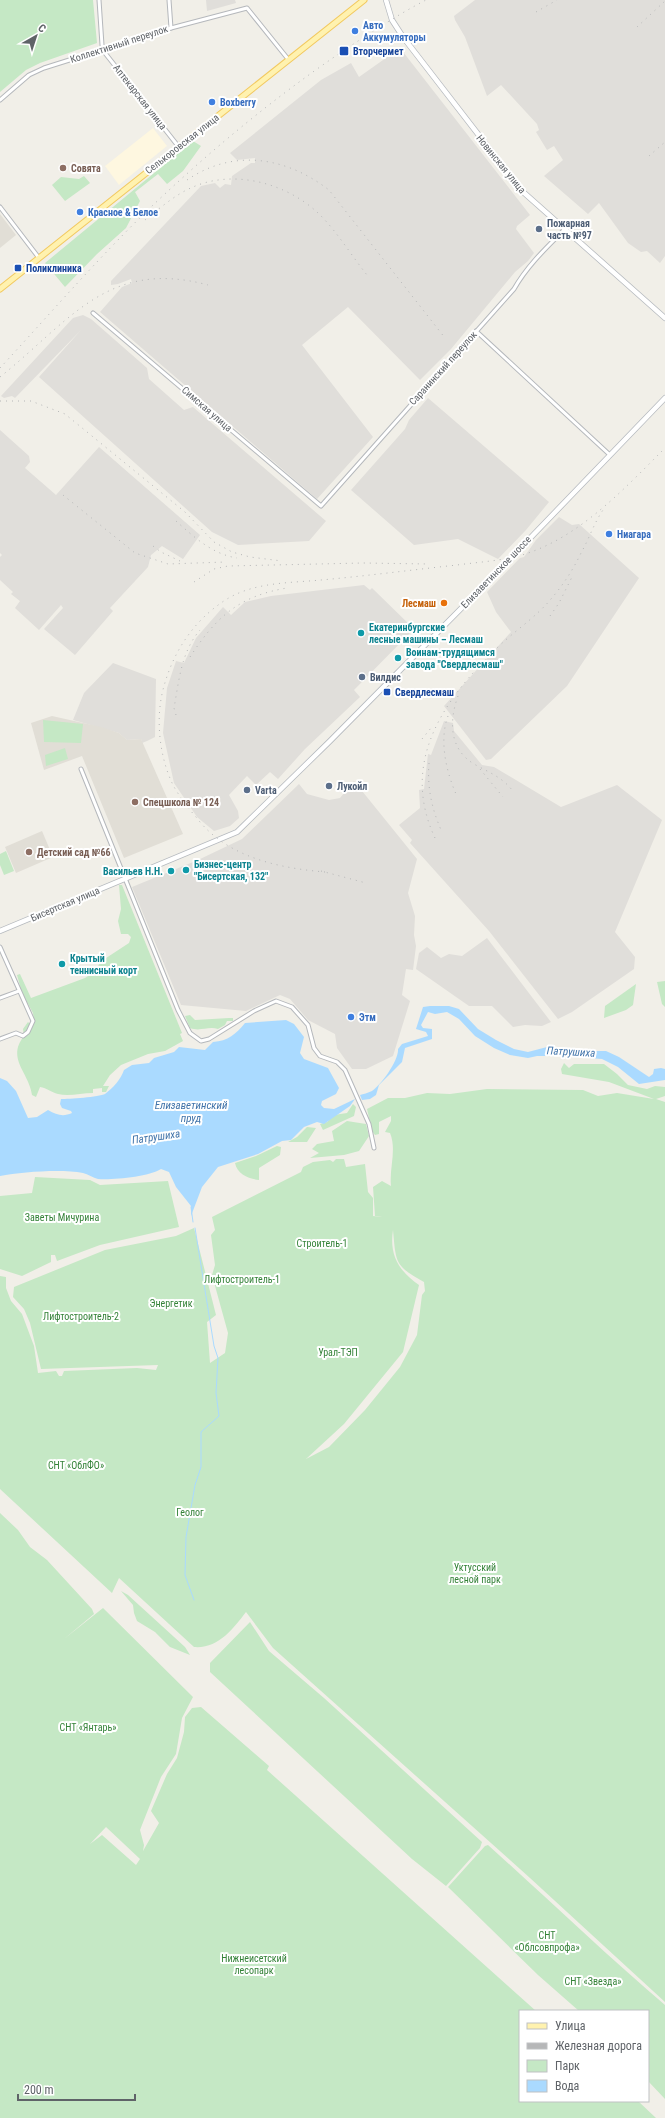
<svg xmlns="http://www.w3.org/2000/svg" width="665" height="2118" font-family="'Roboto Condensed',sans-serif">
  <rect width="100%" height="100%" fill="#f1efe8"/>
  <polygon fill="#fef7e0" points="153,128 167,146 119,185 105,166"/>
  <g fill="#e0deda">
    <polygon points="206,0 235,0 236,3 207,11"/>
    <polygon points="475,0 665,0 665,256 660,263 647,251 641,252 628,243 599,203 588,214 544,176 563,160 554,146 547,150 536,132 539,130 537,124 501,85 487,96 465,37 455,20 454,16"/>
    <polygon points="400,48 530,215 517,226 516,229 534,253 528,261 515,272 451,349 420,380 348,307 302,345 373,437 317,499 100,312 122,287 132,283 131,279 118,284 111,285 111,281 201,186 215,183 220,188 225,184 231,185 232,176 251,163 255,163 255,158 237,160 230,153 321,80 351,63 359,77"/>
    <polygon points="83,315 91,319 147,368 149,379 184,410 193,407 326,521 309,541 238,545 212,532 39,377 81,330 15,398 12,396 4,398 1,396 73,318"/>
    <polygon points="428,398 549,502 526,530 498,559 458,539 414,545 351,490 405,429 409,420"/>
    <polygon points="0,430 29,456 30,462 25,468 56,495 99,447 200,535 183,559 162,546 151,555 148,567 110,608 113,611 75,655 44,629 63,608 61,605 39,630 15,608 20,601 11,594 13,592 0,580 0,557 2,555 0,553"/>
    <polygon points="559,517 572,525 579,524 639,578 567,686 491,759 486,760 444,706 511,632 496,612 487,592 520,558 524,557 536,540"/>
    <polygon points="364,585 370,590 372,588 414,629 354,690 360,697 305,749 278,779 270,772 256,785 247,776 229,795 238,811 239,818 230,826 214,831 197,817 174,783 163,733 167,688 176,661 184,663 196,638 223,607 231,615 245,602 271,596"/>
    <polygon points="113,663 156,679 155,737 147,741 142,743 141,739 127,740 119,733 73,720 84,693"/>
    <polygon points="444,721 453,723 454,731 482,765 494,767 561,807 617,785 662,820 615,932 635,957 634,969 572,1012 558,1019 489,931 410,843 412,840 399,825 420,808 419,790 424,789 428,754 431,755"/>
    <polygon points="354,781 417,859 408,893 415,916 414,935 416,946 413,970 406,969 402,995 410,1001 393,1056 366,1069 352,1069 337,1048 335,1034 308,1020 290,999 280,995 246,1011 181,1005 132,887 198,860 242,839 299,784 307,794 329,800 340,798"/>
    <polygon points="487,938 522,984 551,1022 542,1026 525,1025 513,1027 492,1006 469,1006 416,969 419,953 427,947 441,958 449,954 462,956"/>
  </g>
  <g fill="#e1ded6">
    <polygon points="0,214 16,235 0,248"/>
    <polygon points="52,716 101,727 119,733 127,740 141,739 183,834 124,858 82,756 44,770 31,723"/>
    <polygon points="42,831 53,857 16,873 5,847"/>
  </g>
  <g fill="#c5e8c5" fill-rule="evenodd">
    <polygon points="0,0 93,0 97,43 40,63 26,70 0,92"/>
    <polygon points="193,141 201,146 183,171 167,184 158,174 135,192 140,201 126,228 97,254 65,287 45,263"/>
    <polygon points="84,176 90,183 65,201 52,185 61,177 79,179"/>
    <polygon points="43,720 83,724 81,743 44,742"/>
    <polygon points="65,748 68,759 46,766 45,755"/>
    <polygon points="6,851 14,871 4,875 0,865 0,854"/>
    <path d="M119,885H122L182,1033L180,1034L183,1041L165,1051L148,1054L121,1065L110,1075L103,1086H109L106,1092H102V1088L93,1089V1093C81,1093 69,1097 58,1094C51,1092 47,1088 40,1087L36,1097L32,1095C29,1072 6,1059 24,1036L23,1029L28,1022L30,1024L34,1021L33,1013L22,993L17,975L20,974L31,998L85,978L96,971L100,962L129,943L131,937L128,934H121L118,921L121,909Z"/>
    <polygon points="665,981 665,1007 662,1004 657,982"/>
    <polygon points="636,984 633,1005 626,1010 604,1018 605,1006"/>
    <path d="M190,1015L195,1020L229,1018H233V1021H227L225,1025L218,1029C208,1026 200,1032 190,1028L185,1016Z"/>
    <path d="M564,1063L569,1068L574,1064H604L617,1074L628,1085L647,1089L655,1086L665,1087V1096L656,1099L665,1102V2002L530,1878L273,1648L246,1612C233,1629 218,1649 194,1647L119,1578L112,1593L0,1489V1276L6,1277V1288L11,1301L22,1314L34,1346L38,1373L56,1371L59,1376H62L64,1371L137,1368L156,1370L158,1365L41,1369L30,1323L24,1309L13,1297L14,1287L105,1250L176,1236L194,1228L216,1315L207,1322L210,1363L225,1353L228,1333L212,1275L215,1265L211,1235L215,1230L212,1217L301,1172L303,1167L313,1162L330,1160L333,1162L336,1159H344L346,1167L365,1164L368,1192L373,1198V1216L382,1217L375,1216L373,1187L382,1181L391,1186C389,1168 397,1150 390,1133L385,1132L391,1121V1116L379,1122V1134L375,1135L372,1131L367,1109L388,1098H405L427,1093L450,1094L487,1089L583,1090L598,1096L617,1093L654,1099L609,1082L562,1074L561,1069ZM393,1230C396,1263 395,1266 424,1282L425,1291L422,1295L417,1335L400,1367L365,1410L329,1447L306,1459L344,1424L403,1352L419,1285C399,1271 389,1255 393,1230Z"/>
    <polygon points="353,1104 356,1107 354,1116 323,1130 320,1124 327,1122 334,1115 347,1113"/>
    <polygon points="347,1121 366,1124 369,1136 359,1151 344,1155 310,1158 319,1153 312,1149 317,1144 334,1141 332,1131"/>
    <polygon points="307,1127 316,1128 307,1142 288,1142 297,1137"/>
    <path d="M277,1146L281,1147L280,1155L259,1168V1180C249,1179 237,1174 235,1163L256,1156Z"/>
    <polygon points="35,1177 90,1180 100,1185 168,1181 179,1227 100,1245 57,1261 55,1255 51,1255 51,1262 22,1276 0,1269 0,1196 32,1193"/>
    <path d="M0,1513L18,1530L30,1547L47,1560L92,1609L94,1614L64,1639L103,1608L193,1697L182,1718L176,1754L161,1777L140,1830L144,1845L143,1851L159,1823L151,1811L167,1774L177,1758L184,1732L185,1717L192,1708L201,1707L269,1766L267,1770L536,2011H520V2101H638L656,2118H0ZM106,1827L140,1859L136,1865L102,1835L90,1844Z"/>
    <polygon points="121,1591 128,1595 185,1647 190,1655 170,1647 155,1632 137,1621 134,1613 133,1605"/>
    <polygon points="250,1622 269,1651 324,1698 482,1842 480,1848 446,1886 412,1859 210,1672 210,1663"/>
    <path d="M488,1845C547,1898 605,1954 665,2005V2099L648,2081V2011H579L538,1975L448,1887L485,1846Z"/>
  </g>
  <g fill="#aadaff">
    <path d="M430,1006H449L459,1009L478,1029L496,1040L514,1049L528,1052L547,1047L576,1051H606L619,1057L649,1077L653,1074L654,1069L661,1068L665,1069V1080L639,1084L618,1067L602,1059L562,1056H537L528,1058L510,1055L494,1048L475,1036L459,1019L447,1012L435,1014L428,1012L421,1025L423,1028L432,1029V1039L405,1048L402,1062L379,1085L376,1095L370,1099L362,1100L360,1095C363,1094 368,1093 372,1091C381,1085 399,1060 398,1049L402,1044L428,1036L426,1032L416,1029L423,1007Z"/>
    <path d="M286,1020L294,1024L304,1037L300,1053L304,1059L328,1068L339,1088L336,1094L322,1101L321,1105L324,1108L334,1109L355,1099L350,1106L324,1124L317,1122L304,1127L291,1140L282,1141L258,1154L218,1167L202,1187L191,1216V1206L176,1187L169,1172L161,1169C148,1177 114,1180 98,1179C93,1178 88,1174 83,1173C61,1169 22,1172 0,1176V1078L7,1081L16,1091L28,1118L37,1117L48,1110C57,1115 63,1117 72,1113L71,1111L62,1108L60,1104L61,1099C69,1099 99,1097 105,1094C113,1088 121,1079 124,1070L132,1065L149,1063L154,1058L174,1052L179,1047L205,1050L213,1042C228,1041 236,1034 245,1023Z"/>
  </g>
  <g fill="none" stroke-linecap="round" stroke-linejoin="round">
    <g stroke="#aadaff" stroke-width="1">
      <polyline points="191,1207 193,1222"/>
      <polyline points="194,1600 185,1575 186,1537 195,1485 201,1467 201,1432 219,1416 216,1393 218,1358 214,1346 195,1228"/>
    </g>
    <g stroke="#b5b8bc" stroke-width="5">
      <g id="street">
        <polyline points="99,0 102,45 105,53 178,146"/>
        <polyline points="169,0 171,28"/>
        <polyline points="0,100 29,75 44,68 171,28 247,8 288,59"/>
        <polyline points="0,207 39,258"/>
        <path d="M93,313L321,506L514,289C527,266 546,248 564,230"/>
        <polyline points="476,331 610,455"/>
        <polyline points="81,769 178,1010 190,1033 201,1041 209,1039 254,1011 276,1001 292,1007 308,1025 314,1048 320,1056 337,1062 345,1070 369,1124 374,1148"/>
        <polyline points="0,947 33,1021 28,1032 23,1036 16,1033 0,1039"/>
        <polyline points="0,998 19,991"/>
      </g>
    </g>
    <g stroke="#b6babf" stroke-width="6">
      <g id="secondary">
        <polyline points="386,0 392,20 403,37 522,191 665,318"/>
        <polyline points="0,931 237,832 330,741 511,558 665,398"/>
      </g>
    </g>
    <g stroke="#f2c960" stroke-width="7">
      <polyline id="primary" points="0,289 364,0"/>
    </g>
    <use href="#street" stroke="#fff" stroke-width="3"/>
    <use href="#secondary" stroke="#fff" stroke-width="4.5"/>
    <use href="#primary" stroke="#fff2af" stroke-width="5"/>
    <g stroke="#b6b7b8" stroke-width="1" stroke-dasharray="1 5" stroke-linecap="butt">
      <polyline points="536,12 557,0"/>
      <polyline points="637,27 665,1"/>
      <polyline points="649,156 665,142"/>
      <path d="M187,180C234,148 286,157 329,190L445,338"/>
      <path d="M145,220C160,208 176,194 193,187C234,169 286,183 318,213C336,230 351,255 367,275"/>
      <path d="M0,368C50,314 98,258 151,207C211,150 275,97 343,51C370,33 397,15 426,0"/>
      <path d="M0,377C70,321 108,258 208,285"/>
      <polyline points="0,401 31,401 65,414 185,512 214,542 232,552 250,557 282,561"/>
      <polyline points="63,495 135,553 168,564 226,562"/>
      <path d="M176,521C194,537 212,554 237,558"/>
      <polyline points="153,546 161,552 182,562"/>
      <polyline points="194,582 214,569 228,566 363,563 429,564"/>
      <polyline points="550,616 559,603 573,575"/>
      <path d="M190,657C216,617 239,596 287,588"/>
      <path d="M458,696C449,721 449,749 474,764C488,772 502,777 512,790"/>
      <path d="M176,715L174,708C179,681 181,652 200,630"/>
      <path d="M448,716C439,740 446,771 456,794"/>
      <polyline points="422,739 431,728"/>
      <path d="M429,763C427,788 432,810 442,832"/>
      <polyline points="480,769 503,797"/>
      <path d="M435,838C399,761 445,698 499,646C516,630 536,617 551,599C563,585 573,570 581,553C589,539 594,523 603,510"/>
      <polyline points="321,871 366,883"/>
      <path d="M325,872C278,868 226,857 196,817C188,808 179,796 173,785C159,756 155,717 164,686C174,650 195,619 227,599C255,582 290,583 321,580C366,576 411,570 457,565C479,562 500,561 522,555C579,538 624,489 665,448"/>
    </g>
  </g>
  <g fill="#3f7fe0" stroke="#fff" stroke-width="1.5">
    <circle cx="355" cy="31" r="4"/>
    <circle cx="212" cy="102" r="4"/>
    <circle cx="80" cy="212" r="4"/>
    <circle cx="609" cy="534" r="4"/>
    <circle cx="351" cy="1017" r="4"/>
  </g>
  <g fill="#1a4fb4" stroke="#fff" stroke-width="1.5">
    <rect x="339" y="46" width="10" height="10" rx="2"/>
    <rect x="14" y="264" width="8" height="8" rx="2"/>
    <rect x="383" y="688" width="8" height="8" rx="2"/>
  </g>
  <g fill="#8d6e63" stroke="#fff" stroke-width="1.5">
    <circle cx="63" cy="168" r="4"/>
    <circle cx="135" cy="802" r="4"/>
    <circle cx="29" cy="852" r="4"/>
  </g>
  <g fill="#5c6f8a" stroke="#fff" stroke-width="1.5">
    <circle cx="539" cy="229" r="4"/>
    <circle cx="362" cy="677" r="4"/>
    <circle cx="329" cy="786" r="4"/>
    <circle cx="247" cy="790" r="4"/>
  </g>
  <circle fill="#e8710a" stroke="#fff" stroke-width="1.5" cx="444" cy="603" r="4"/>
  <g fill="#0f9aa8" stroke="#fff" stroke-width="1.5">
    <circle cx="361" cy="633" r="4"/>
    <circle cx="398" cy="658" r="4"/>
    <circle cx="186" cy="870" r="4"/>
    <circle cx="171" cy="871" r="4"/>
    <circle cx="62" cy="964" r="4"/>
  </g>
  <g text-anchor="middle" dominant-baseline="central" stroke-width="4" stroke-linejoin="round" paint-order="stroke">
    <g font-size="10" font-weight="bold" fill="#366cbe" stroke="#fff" text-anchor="start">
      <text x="363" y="25">Авто<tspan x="363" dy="12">Аккумуляторы</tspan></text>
      <text x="220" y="102">Boxberry</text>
      <text x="88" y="212">Красное &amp; Белое</text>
      <text x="617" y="534">Ниагара</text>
      <text x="359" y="1017">Этм</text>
    </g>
    <g font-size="10" fill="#5f6368" stroke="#fff">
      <text transform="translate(119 44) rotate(-18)">Коллективный переулок</text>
      <text transform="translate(140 97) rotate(52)">Аптекарская улица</text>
      <text transform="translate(182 144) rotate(-38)">Селькоровская улица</text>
      <text transform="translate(501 164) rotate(51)">Новинская улица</text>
      <text transform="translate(443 368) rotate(-48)">Саранинский переулок</text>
      <text transform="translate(207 409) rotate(41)">Симская улица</text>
      <text transform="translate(496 572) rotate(-46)">Елизаветинское шоссе</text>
      <text transform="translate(65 904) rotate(-23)">Бисертская улица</text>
    </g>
    <g font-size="10" font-weight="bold" fill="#164399" stroke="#fff" text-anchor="start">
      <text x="353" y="51">Вторчермет</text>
      <text x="26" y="268">Поликлиника</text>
      <text x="395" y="692">Свердлесмаш</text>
    </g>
    <g font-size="10" font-weight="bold" fill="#785e54" stroke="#fff" text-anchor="start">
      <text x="71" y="168">Совята</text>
      <text x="143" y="802">Спецшкола № 124</text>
      <text x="37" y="852">Детский сад №66</text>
    </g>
    <g font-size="10" font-weight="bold" fill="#4e5e75" stroke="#fff" text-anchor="start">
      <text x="547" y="223">Пожарная<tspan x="547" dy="12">часть №97</tspan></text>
      <text x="370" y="677">Вилдис</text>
      <text x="337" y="786">Лукойл</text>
      <text x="255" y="790">Varta</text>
    </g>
    <g font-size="10" font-weight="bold" fill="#c56008" stroke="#fff" text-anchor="end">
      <text x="436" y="603">Лесмаш</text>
    </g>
    <g font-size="10" font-weight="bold" fill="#0d838f" stroke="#fff" text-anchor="start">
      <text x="369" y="627">Екатеринбургские<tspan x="369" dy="12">лесные машины – Лесмаш</tspan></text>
      <text x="406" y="652">Воинам-трудящимся<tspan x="406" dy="12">завода "Свердлесмаш"</tspan></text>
      <text x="194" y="864">Бизнес-центр<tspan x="194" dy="12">"Бисертская, 132"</tspan></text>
      <text x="163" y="871" text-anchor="end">Васильев Н.Н.</text>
      <text x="70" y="958">Крытый<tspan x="70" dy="12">теннисный корт</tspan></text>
    </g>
    <g font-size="10" fill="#348238" stroke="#fff">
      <text x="62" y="1217">Заветы Мичурина</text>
      <text x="322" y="1243">Строитель-1</text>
      <text x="242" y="1279">Лифтостроитель-1</text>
      <text x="171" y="1303">Энергетик</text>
      <text x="81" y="1316">Лифтостроитель-2</text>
      <text x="338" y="1352">Урал-ТЭП</text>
      <text x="76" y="1465">СНТ «ОблФО»</text>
      <text x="190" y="1512">Геолог</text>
      <text x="475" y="1567">Уктусский<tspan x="475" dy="12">лесной парк</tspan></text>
      <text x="88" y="1727">СНТ «Янтарь»</text>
      <text x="547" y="1935">СНТ<tspan x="547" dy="12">«Облсовпрофа»</tspan></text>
      <text x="254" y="1958">Нижнеисетский<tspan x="254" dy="12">лесопарк</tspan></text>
      <text x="593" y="1981">СНТ «Звезда»</text>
    </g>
    <g font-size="11" font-style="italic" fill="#4174aa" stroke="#fff">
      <text transform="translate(571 1052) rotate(3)">Патрушиха</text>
      <text x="191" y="1105">Елизаветинский<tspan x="191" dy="13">пруд</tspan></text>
      <text transform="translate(156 1137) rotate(-8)">Патрушиха</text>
    </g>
  </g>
  <rect x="519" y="2010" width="130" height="92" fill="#ffffff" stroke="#bfc1c3"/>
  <rect x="527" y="2023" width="20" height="6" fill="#fff2af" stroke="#bfc1c3"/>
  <text x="555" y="2030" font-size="12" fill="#5f6368">Улица</text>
  <rect x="527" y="2043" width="20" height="6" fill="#b6b7b8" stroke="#bfc1c3"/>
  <text x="555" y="2050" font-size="12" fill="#5f6368">Железная дорога</text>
  <rect x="527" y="2060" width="20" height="12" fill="#c5e8c5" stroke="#bfc1c3"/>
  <text x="555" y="2070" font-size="12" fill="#5f6368">Парк</text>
  <rect x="527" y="2080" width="20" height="12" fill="#aadaff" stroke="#bfc1c3"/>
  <text x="555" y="2090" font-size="12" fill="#5f6368">Вода</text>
  <g transform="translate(36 36) rotate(39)" stroke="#ffffff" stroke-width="3" paint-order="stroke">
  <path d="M0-3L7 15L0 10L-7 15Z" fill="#5f6368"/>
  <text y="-6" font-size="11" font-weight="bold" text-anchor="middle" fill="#5f6368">С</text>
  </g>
  <path d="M18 2094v6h117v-6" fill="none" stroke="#5f6368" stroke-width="2"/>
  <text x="24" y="2094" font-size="12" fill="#5f6368" stroke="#ffffff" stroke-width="3" paint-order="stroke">200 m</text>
</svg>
